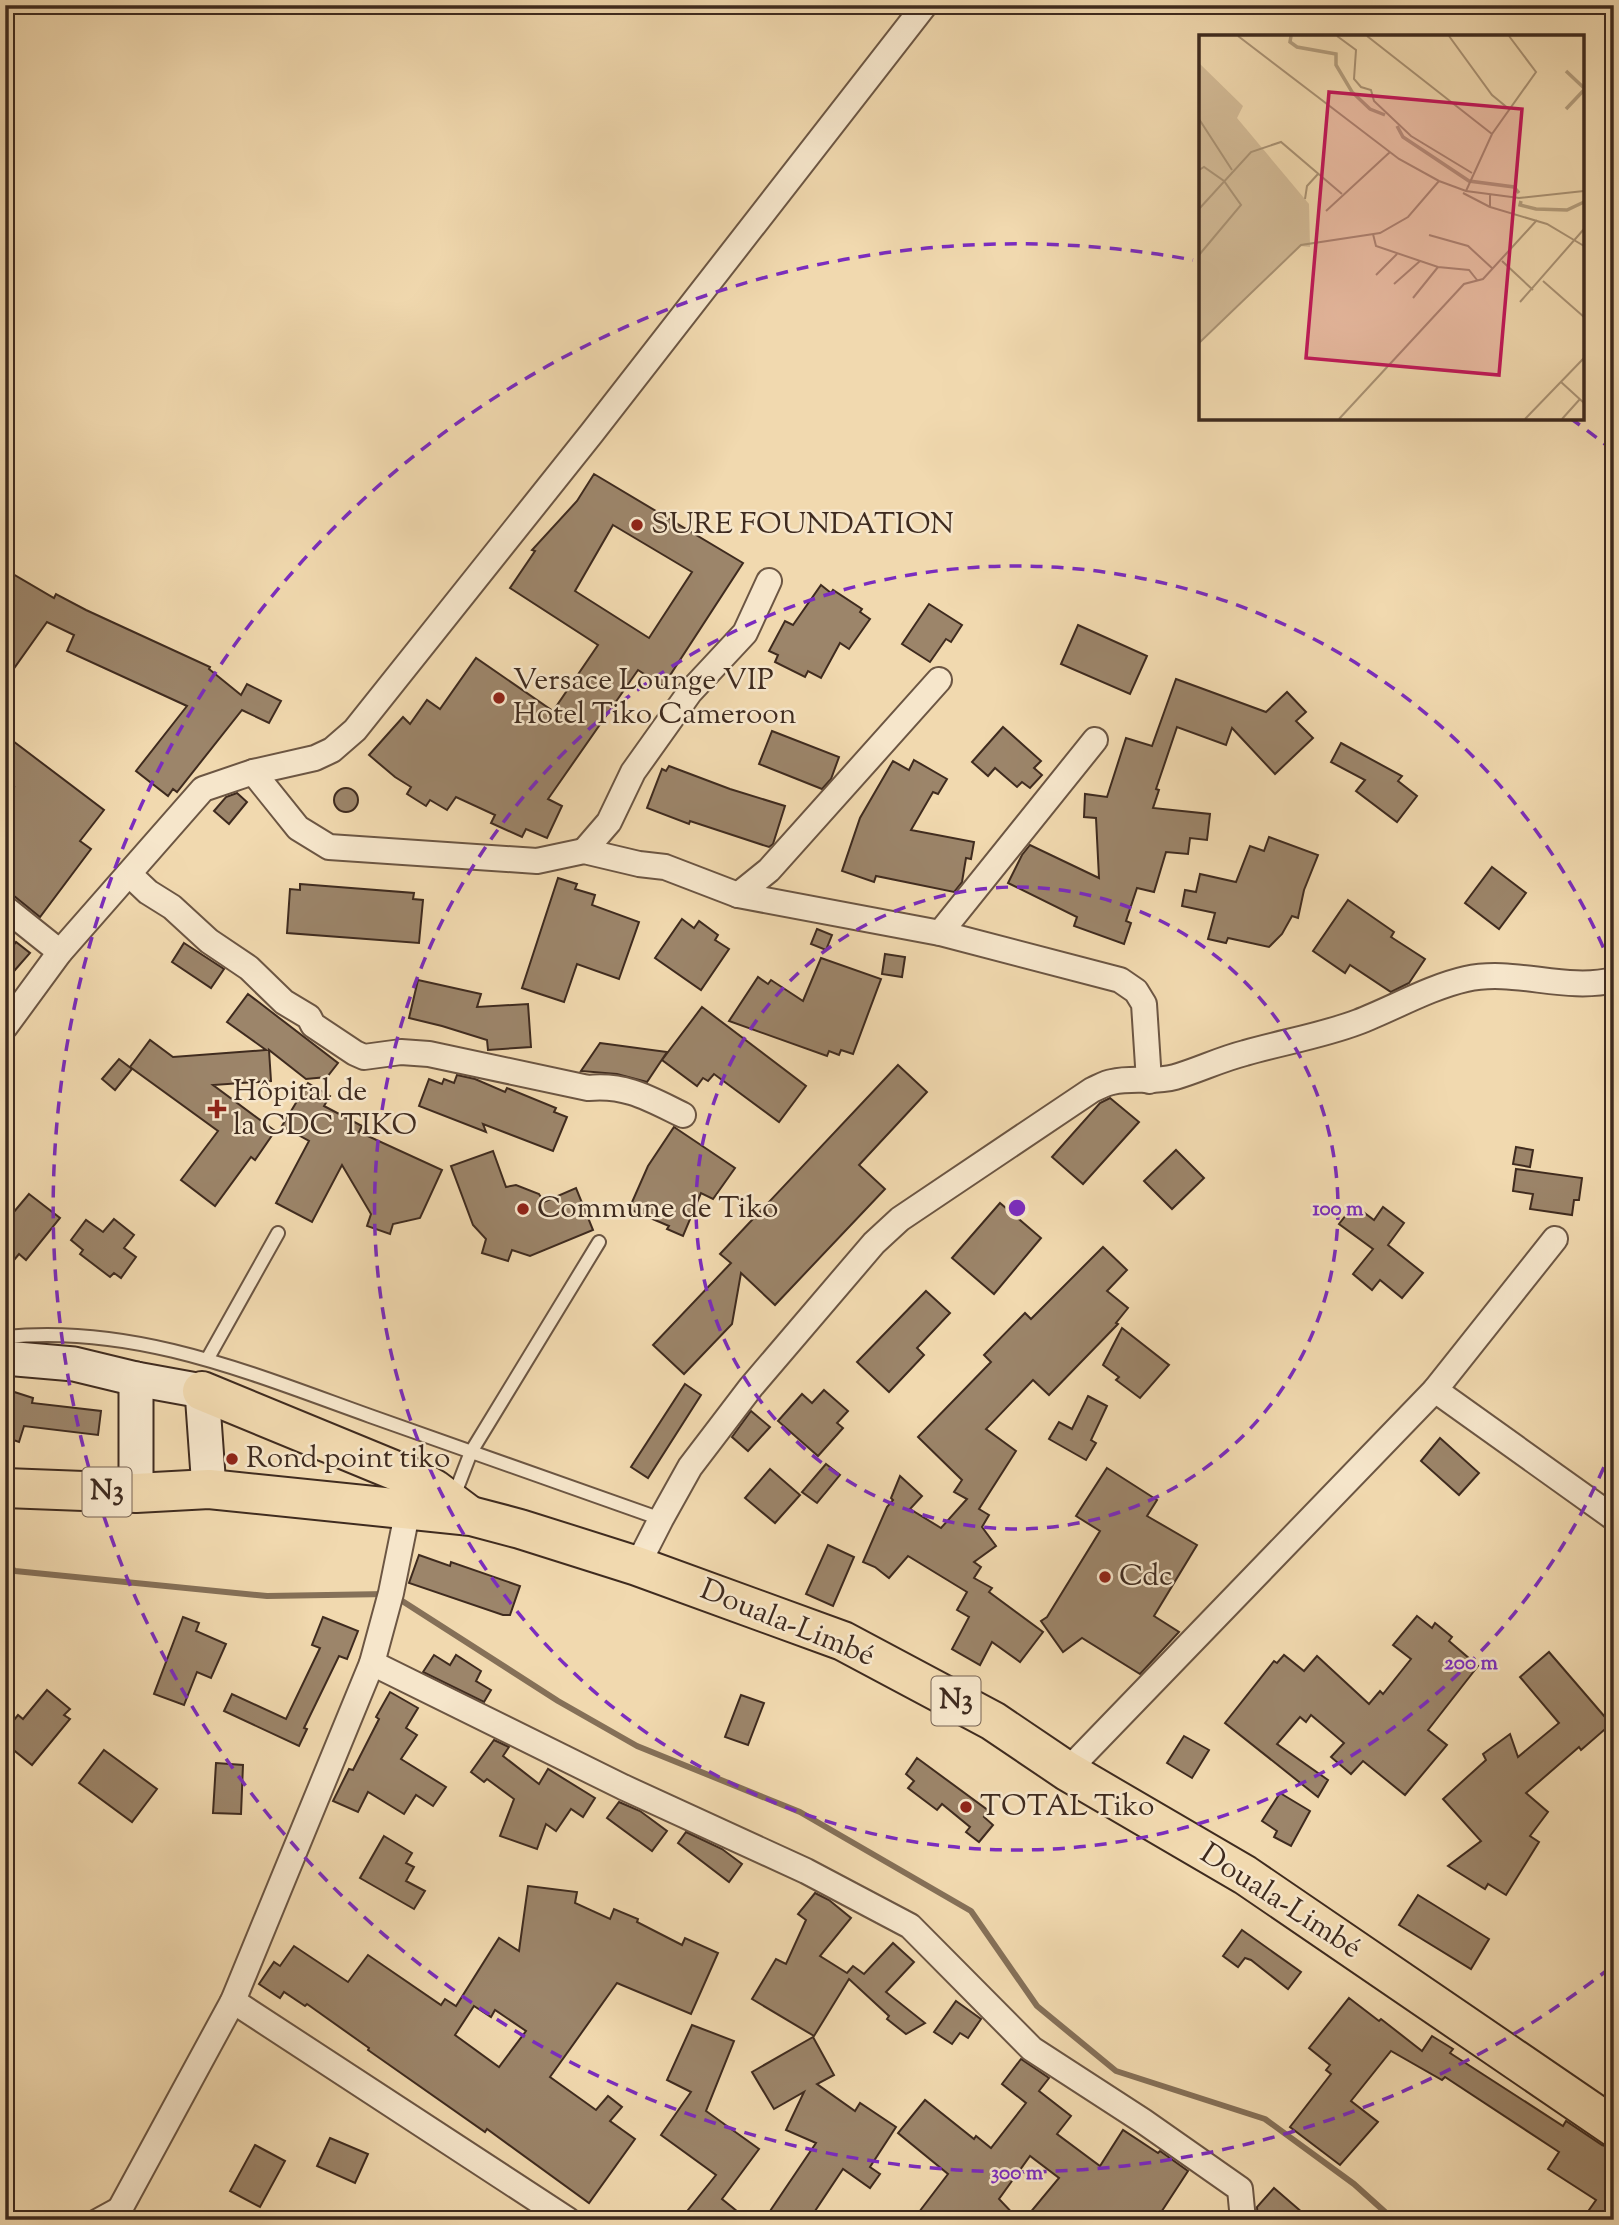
<svg xmlns="http://www.w3.org/2000/svg" width="1619" height="2225" font-family="'Sorts Mill Goudy',serif">
  <rect width="100%" height="100%" fill="#f1d9af"/>
  <filter id="stains"><feTurbulence type="fractalNoise" baseFrequency=".00286" numOctaves="4"/><feColorMatrix values="0 0 0 0 .2 0 0 0 0 .09 0 0 0 0 .02 0 0 0 .5 -.17"/></filter>
  <radialGradient id="worn" r=".72"><stop offset=".6" stop-color="#630" stop-opacity="0"/><stop offset="1" stop-color="#630" stop-opacity=".3"/></radialGradient>
  <g fill="none" stroke-linecap="round" stroke-linejoin="round">
    <g stroke="#857058" stroke-width="6">
      <polyline points="5,1563 15,1571 267,1596 387,1594"/>
      <polyline points="396,1597 558,1701 637,1746 800,1812 971,1911 1037,2006 1116,2071 1265,2119 1354,2184 1394,2220"/>
    </g>
  </g>
  <g fill="#9c856a" stroke="#3f2b1f" stroke-width="2" fill-rule="evenodd">
    <path d="M594,474L743,563L663,686L638,670L548,799L562,806L547,838L526,829L522,837L491,823L495,815L456,797L447,810L430,800L426,806L407,794L411,787L395,777L369,755L403,717L410,724L427,700L440,709L476,658L553,711L598,645L510,588L535,551L532,550L577,501ZM613,525L692,572L649,638L575,591Z"/>
    <polygon points="5,573 10,575 11,573 54,598 56,594 86,610 210,667 209,669 241,695 247,684 281,701 269,723 242,710 177,792 173,789 168,796 136,771 187,706 67,651 74,635 47,622 5,681"/>
    <polygon points="821,585 831,593 833,590 862,609 860,612 870,619 849,649 840,643 821,678 808,671 805,677 775,662 778,655 769,651 785,621 793,625"/>
    <polygon points="929,604 962,625 951,642 946,639 930,662 902,644"/>
    <polygon points="1078,625 1147,656 1130,694 1061,664"/>
    <polygon points="1176,679 1266,712 1287,692 1306,712 1296,721 1313,738 1275,774 1232,728 1226,745 1177,727 1156,789 1159,790 1153,808 1210,814 1207,840 1190,838 1188,854 1166,852 1154,892 1137,888 1126,921 1131,923 1124,944 1074,926 1077,917 1008,883 1022,855 1030,845 1099,878 1096,818 1084,817 1085,794 1107,797 1126,738 1152,746"/>
    <polygon points="1003,727 1041,761 1034,768 1042,775 1030,788 1022,782 1017,787 995,768 988,776 972,762"/>
    <polygon points="772,731 839,757 831,779 822,789 759,764"/>
    <polygon points="5,735 104,810 80,841 91,849 40,917 14,896 5,893 5,798 14,787 5,781"/>
    <polygon points="1341,743 1402,776 1398,781 1417,796 1397,822 1356,791 1365,780 1331,762"/>
    <polygon points="914,760 947,779 938,794 933,792 911,830 974,842 971,859 966,858 962,882 954,892 876,876 874,882 842,871 860,818 893,761 909,770"/>
    <polygon points="669,766 730,789 785,806 773,844 769,847 690,821 689,824 647,808 662,769 666,771"/>
    <circle cx="346" cy="800" r="12"/>
    <polygon points="237,793 247,802 229,824 214,811 226,797"/>
    <polygon points="1269,837 1318,855 1304,890 1298,918 1292,916 1282,934 1269,947 1228,938 1226,943 1208,939 1215,913 1182,906 1185,890 1196,892 1200,874 1236,882 1250,846 1264,851"/>
    <polygon points="1492,867 1526,893 1499,929 1465,903"/>
    <polygon points="558,878 577,884 575,889 595,895 592,905 639,922 619,979 577,964 564,1002 522,988"/>
    <polygon points="300,884 414,893 413,899 423,900 419,943 287,933 290,889 300,890"/>
    <polygon points="1348,900 1394,932 1391,937 1425,959 1409,983 1391,992 1350,965 1345,973 1313,951"/>
    <polygon points="682,919 694,928 699,921 718,935 715,940 729,949 701,990 655,958"/>
    <polygon points="817,929 832,935 826,950 811,944"/>
    <polygon points="5,940 13,946 16,942 30,953 15,970 5,961"/>
    <polygon points="184,943 224,969 211,988 172,962"/>
    <polygon points="885,954 905,957 902,977 882,974"/>
    <polygon points="821,958 881,979 853,1054 841,1050 839,1055 829,1051 827,1056 729,1021 758,977 768,984 771,980 803,1001"/>
    <polygon points="418,980 481,994 477,1007 528,1004 531,1047 488,1050 487,1040 442,1026 409,1018"/>
    <polygon points="248,994 338,1063 327,1077 306,1079 269,1050 271,1081 213,1085 275,1131 255,1160 251,1157 215,1206 181,1180 218,1131 130,1067 150,1040 173,1057 266,1050 227,1022"/>
    <polygon points="702,1007 806,1086 779,1122 714,1074 708,1081 703,1078 697,1086 662,1060"/>
    <polygon points="600,1043 667,1052 647,1082 617,1074 581,1071"/>
    <polygon points="119,1059 132,1069 115,1090 102,1079"/>
    <polygon points="898,1065 927,1092 859,1165 885,1189 775,1305 741,1273 732,1324 684,1374 653,1345 731,1263 720,1254"/>
    <polygon points="457,1075 475,1079 505,1092 507,1088 556,1108 554,1112 567,1117 553,1151 483,1124 486,1132 419,1106 429,1079 442,1084 444,1079 454,1083"/>
    <polygon points="308,1083 330,1096 324,1106 362,1126 359,1132 442,1170 420,1218 393,1224 390,1234 367,1226 371,1214 342,1165 312,1222 276,1203 309,1141 282,1126"/>
    <polygon points="1110,1098 1139,1122 1083,1184 1052,1157 1100,1103"/>
    <polygon points="674,1127 735,1168 713,1199 701,1193 683,1236 667,1229 669,1226 629,1209 648,1166"/>
    <polygon points="1516,1147 1533,1150 1530,1167 1513,1164"/>
    <polygon points="1176,1150 1204,1178 1172,1209 1144,1181"/>
    <polygon points="493,1151 506,1187 516,1185 539,1194 544,1202 576,1188 593,1230 530,1256 512,1250 508,1261 482,1253 486,1239 473,1225 451,1166"/>
    <polygon points="1516,1169 1582,1178 1579,1200 1574,1200 1572,1215 1530,1209 1533,1194 1513,1191"/>
    <polygon points="29,1194 60,1218 26,1260 19,1254 5,1271 5,1206 13,1213"/>
    <polygon points="1000,1203 1041,1238 994,1294 952,1258"/>
    <polygon points="1354,1205 1374,1220 1383,1207 1404,1223 1388,1245 1423,1273 1402,1298 1380,1280 1372,1290 1353,1274 1373,1249 1339,1224"/>
    <polygon points="114,1219 134,1235 124,1248 136,1257 121,1278 114,1273 110,1277 80,1254 83,1250 71,1240 86,1220 103,1232"/>
    <polygon points="1103,1247 1127,1270 1107,1291 1128,1308 1116,1323 1118,1324 1049,1395 1033,1380 986,1429 1016,1451 979,1509 989,1515 982,1527 996,1546 974,1562 981,1567 974,1578 992,1588 989,1592 1043,1632 1020,1662 992,1642 980,1665 952,1649 969,1617 957,1610 967,1592 908,1556 889,1578 875,1567 863,1562 887,1507 893,1500 891,1498 900,1476 922,1496 910,1509 941,1528 967,1499 954,1492 962,1480 918,1437 991,1362 984,1355 1025,1313 1031,1319"/>
    <polygon points="926,1291 950,1313 917,1348 924,1355 889,1392 857,1362"/>
    <polygon points="1122,1328 1169,1365 1140,1398 1116,1380 1119,1377 1103,1365"/>
    <polygon points="685,1384 701,1395 648,1478 631,1467"/>
    <polygon points="5,1389 33,1398 32,1403 101,1411 98,1435 24,1426 19,1442 5,1437"/>
    <polygon points="824,1390 848,1411 837,1423 843,1428 818,1456 778,1421 802,1394 812,1403"/>
    <polygon points="1088,1396 1107,1406 1091,1440 1096,1443 1086,1460 1049,1439 1059,1422 1072,1429"/>
    <polygon points="751,1411 770,1427 748,1451 732,1437"/>
    <polygon points="1440,1438 1479,1473 1459,1495 1421,1461"/>
    <polygon points="826,1464 840,1475 817,1503 802,1492"/>
    <polygon points="1107,1468 1157,1500 1147,1516 1197,1545 1154,1616 1179,1632 1140,1674 1082,1638 1063,1652 1041,1621 1047,1617 1100,1531 1076,1516"/>
    <polygon points="770,1469 800,1495 775,1523 745,1498"/>
    <polygon points="828,1545 854,1557 833,1606 806,1594"/>
    <polygon points="419,1555 450,1566 451,1562 520,1586 510,1615 503,1615 409,1583"/>
    <polygon points="1417,1616 1432,1628 1435,1623 1452,1637 1449,1641 1478,1666 1428,1730 1447,1745 1405,1795 1363,1761 1351,1774 1331,1757 1344,1743 1311,1715 1306,1722 1300,1717 1277,1744 1328,1780 1318,1797 1225,1723 1274,1661 1277,1663 1284,1655 1304,1671 1317,1656 1369,1704 1380,1691 1383,1694 1411,1659 1393,1645"/>
    <polygon points="183,1617 199,1623 196,1631 226,1644 211,1678 197,1672 184,1705 154,1694"/>
    <polygon points="323,1617 358,1631 347,1659 339,1656 304,1728 307,1729 299,1746 224,1711 232,1694 286,1719 320,1648 312,1645"/>
    <polygon points="1549,1652 1611,1724 1581,1750 1579,1747 1526,1793 1548,1812 1530,1836 1539,1842 1506,1895 1488,1884 1485,1889 1448,1866 1481,1841 1443,1799 1486,1760 1483,1754 1510,1734 1518,1757 1559,1723 1520,1677"/>
    <polygon points="434,1655 450,1665 456,1655 481,1671 476,1681 491,1690 484,1702 423,1672"/>
    <polygon points="47,1690 70,1709 64,1715 70,1719 32,1765 5,1743 5,1731 18,1715 23,1719"/>
    <polygon points="390,1692 418,1708 406,1728 417,1735 401,1759 446,1787 433,1806 416,1795 404,1814 368,1792 358,1812 333,1801 349,1769 353,1770 379,1719 376,1717"/>
    <polygon points="741,1695 764,1703 748,1745 725,1737"/>
    <polygon points="1184,1736 1209,1750 1192,1778 1167,1763"/>
    <polygon points="494,1740 509,1747 503,1756 539,1784 548,1769 595,1798 583,1817 571,1809 556,1831 546,1824 537,1849 500,1836 514,1799 487,1779 484,1782 471,1772"/>
    <polygon points="104,1750 157,1789 132,1822 79,1783"/>
    <polygon points="917,1758 989,1811 984,1817 993,1825 979,1842 966,1832 970,1827 942,1804 937,1810 908,1788 914,1781 906,1774"/>
    <polygon points="216,1763 243,1765 241,1814 213,1813"/>
    <polygon points="1280,1793 1310,1811 1291,1846 1274,1837 1277,1831 1262,1821"/>
    <polygon points="619,1802 640,1811 667,1831 652,1851 607,1818"/>
    <polygon points="686,1832 722,1849 742,1864 729,1882 678,1843"/>
    <polygon points="384,1836 412,1853 406,1863 414,1867 406,1881 425,1891 414,1909 360,1878"/>
    <path d="M528,1886L577,1892L575,1903L610,1919L614,1909L638,1919L637,1922L682,1945L685,1938L718,1953L691,2014L617,1983L550,2077L596,2110L608,2096L622,2107L610,2121L635,2139L589,2203L487,2129L485,2132L368,2050L369,2048L307,2004L305,2006L284,1992L280,1998L259,1984L274,1962L280,1966L294,1946L348,1982L368,1955L441,2005L445,1999L456,2006L499,1938L519,1951ZM474,2006L491,2017L495,2010L526,2031L499,2067L455,2035Z"/>
    <polygon points="815,1893 829,1900 851,1918 820,1956 847,1973 853,1966 864,1974 893,1943 914,1962 886,1992 925,2023 906,2034 887,2019 889,2016 849,1979 814,2036 752,1999 776,1959 786,1964 806,1920 798,1914"/>
    <polygon points="1418,1895 1489,1939 1471,1969 1399,1925"/>
    <polygon points="1242,1930 1301,1972 1288,1989 1251,1960 1245,1958 1238,1967 1223,1956"/>
    <polygon points="1349,1998 1379,2021 1381,2019 1422,2051 1432,2036 1453,2049 1450,2053 1563,2126 1566,2121 1602,2145 1614,2149 1614,2220 1582,2220 1596,2200 1548,2169 1559,2152 1445,2077 1442,2080 1391,2051 1351,2101 1378,2122 1340,2165 1290,2127 1331,2074 1326,2070 1330,2065 1309,2048"/>
    <polygon points="956,2001 981,2019 968,2038 960,2033 952,2044 934,2032"/>
    <polygon points="692,2025 734,2041 706,2111 759,2149 722,2199 748,2220 680,2220 716,2175 661,2135 691,2092 667,2080"/>
    <polygon points="813,2037 834,2075 817,2084 855,2111 860,2103 896,2127 870,2167 880,2174 870,2188 843,2169 809,2220 764,2220 816,2143 786,2130 804,2092 774,2109 752,2072"/>
    <polygon points="1021,2059 1049,2078 1039,2091 1071,2116 1057,2134 1100,2166 1123,2130 1158,2153 1160,2151 1188,2171 1156,2220 1024,2220 1059,2178 1030,2156 999,2199 1019,2220 913,2220 948,2174 898,2133 925,2100 974,2139 976,2136 991,2148 1026,2103 1002,2084"/>
    <polygon points="330,2138 368,2154 355,2183 317,2166"/>
    <polygon points="255,2145 285,2161 260,2207 230,2191"/>
    <polygon points="1274,2188 1311,2220 1258,2220 1257,2207"/>
  </g>
  <g fill="none" stroke-linecap="round" stroke-linejoin="round">
    <g stroke="#6c5643" stroke-width="16">
      <g id="lane">
        <path d="M5,1337C135,1324 250,1373 370,1416C467,1450 564,1484 661,1519"/>
        <polyline points="208,1358 278,1233"/>
        <polyline points="454,1496 471,1452 599,1242"/>
        <polyline points="88,2220 119,2203"/>
      </g>
    </g>
    <g stroke="#6c5643" stroke-width="28">
      <g id="street">
        <polyline points="253,772 298,828 329,847 537,861 584,851 639,864 665,867 738,895 940,933 1120,980 1136,991 1144,1004 1149,1081"/>
        <polyline points="584,851 609,822 633,772 690,692 745,633 769,581"/>
        <path d="M129,874L148,892L172,907L209,941L249,968L284,1002L309,1017L313,1025L355,1053L364,1057L401,1052L429,1054L588,1088C626,1084 650,1099 683,1115"/>
        <polyline points="738,895 769,870 939,680"/>
        <polyline points="5,908 60,952"/>
        <polyline points="940,933 1095,740"/>
        <polyline points="5,1027 60,952 203,789 253,772 315,758 332,750 355,730 591,434 925,5"/>
        <polyline points="1435,1390 1614,1518"/>
        <path d="M637,1566L661,1519L690,1467L751,1387L874,1243L900,1219L1092,1090C1099,1087 1105,1083 1112,1082C1133,1077 1154,1083 1175,1077C1199,1070 1221,1059 1245,1053C1283,1042 1321,1036 1358,1022C1392,1009 1430,987 1466,979C1514,968 1565,992 1614,980"/>
        <polyline points="372,1663 623,1787 806,1871 910,1926 1032,2049 1143,2121 1240,2189 1243,2220"/>
        <polyline points="1067,1771 1435,1390 1555,1239"/>
        <polyline points="233,2001 568,2220"/>
        <polyline points="114,2220 233,2001 372,1663 391,1593 408,1509"/>
      </g>
    </g>
    <g stroke="#3f2b1f" stroke-width="37">
      <g id="secondary">
        <polyline points="5,1358 74,1364 136,1379 202,1391 209,1489"/>
        <polyline points="136,1379 136,1493"/>
      </g>
    </g>
    <g stroke="#3f2b1f" stroke-width="42">
      <g id="highway">
        <polyline points="202,1391 418,1480 434,1489 466,1513"/>
        <polyline points="5,1488 136,1493 209,1489 471,1516 520,1529 637,1566 843,1641 993,1721 1067,1771 1245,1875 1614,2127"/>
      </g>
    </g>
    <use href="#lane" stroke="#f6e6cb" stroke-width="12"/>
    <use href="#street" stroke="#f6e6cb" stroke-width="24"/>
    <use href="#secondary" stroke="#f6e6cb" stroke-width="33"/>
    <use href="#highway" stroke="#f1d9af" stroke-width="38"/>
  </g>
  <g fill="none" stroke="#7b2cbf" stroke-width="3.5" stroke-dasharray="12 9">
    <circle cx="1017" cy="1208" r="321"/>
    <path d="M1612 1448A642 642 0 1 1 1612 968"/>
    <path d="M1610 1968A964 964 0 1 1 1193 260M1570 418A964 964 0 0 1 1610 448"/>
  </g>
  <g fill="#8f2418" stroke="#f6e6cb" stroke-width="2.5">
    <circle cx="637" cy="525" r="7"/>
    <circle cx="499" cy="698" r="7"/>
    <path d="M213.5 1098.5h7v7h7v7h-7v7h-7v-7h-7v-7h7z"/>
    <circle cx="523" cy="1209" r="7"/>
    <circle cx="232" cy="1459" r="7"/>
    <circle cx="1105" cy="1577" r="7"/>
    <circle cx="966" cy="1807" r="7"/>
  </g>
  <g text-anchor="middle" dominant-baseline="central" stroke-width="5" stroke-linejoin="round" paint-order="stroke">
    <g fill="#f6e6cb" stroke="#766353" stroke-width="2">
      <rect x="82.5" y="1467.5" width="49" height="49" rx="5"/>
      <rect x="931.5" y="1676.5" width="49" height="49" rx="5"/>
    </g>
    <g font-size="28" font-weight="bold" fill="#3f2b1f">
      <text x="107" y="1492">N3</text>
      <text x="956" y="1701">N3</text>
    </g>
    <g font-size="30" fill="#3f2b1f" stroke="#f6e6cb" text-anchor="start">
      <text x="651" y="525">SURE FOUNDATION</text>
      <text x="513" y="681">Versace Lounge VIP<tspan x="513" dy="34">Hotel Tiko Cameroon</tspan></text>
      <text x="233" y="1092">Hôpital de<tspan x="233" dy="34">la CDC TIKO</tspan></text>
      <text x="537" y="1209">Commune de Tiko</text>
      <text x="246" y="1459">Rond point tiko</text>
      <text x="1119" y="1577">Cdc</text>
      <text x="980" y="1807">TOTAL Tiko</text>
    </g>
    <g font-size="30" fill="#3f2b1f" stroke="#f6e6cb">
      <text transform="translate(787 1624) rotate(22)">Douala-Limbé</text>
      <text transform="translate(1280 1902) rotate(33)">Douala-Limbé</text>
    </g>
  </g>
  <g transform="translate(1199 35)">
    <rect width="385" height="385" fill="#f1d9af"/>
    <path d="M0,28L44,71L38,83L110,169L111,212L101,211L0,307Z" fill="#d3bb97"/>
    <path fill="none" stroke="#b49e7e" stroke-width="3.5" d="M92,1L91,7L98,12L137,19V30L153,57L171,74L186,80M367,36L385,53M367,74L385,55M198,91L204,102L270,146L315,152L320,158M322,166L321,170L337,174L368,175L385,167"/>
    <path fill="none" stroke="#aa9375" stroke-width="2" d="M39,1L200,124L240,146L267,156L320,163L385,156M138,1L157,15L155,44L162,52L172,55L175,66L212,101L273,138M168,1L293,99M250,1L293,60L310,74M0,84L33,135M0,135L5,132L25,146L42,170L0,220M267,156L293,99L337,37L310,1M264,158L291,172M291,160V172L348,189L385,211M106,164L108,151L119,139M0,174L52,117L82,107L143,159M127,176L191,117M174,199L177,211L239,232L270,235L278,245M230,200L269,211L294,234M303,226L334,255M177,240L198,219M344,246L385,282M195,249L221,226M214,263L239,232M321,267L385,194M0,308L102,210L181,198L209,182L240,146M362,347L385,368M140,384L265,249L284,244L338,185M326,384L385,323M363,384L381,364"/>
    <path fill="#c2185b" fill-opacity="0.15" stroke="#c2185b" stroke-width="3.5" d="M130,57L323,74L300,340L107,323Z"/>
    <rect width="385" height="385" fill="none" stroke="#3f2b1f" stroke-width="3.5"/>
  </g>
  <circle cx="1017" cy="1208" r="10" fill="#7b2cbf" stroke="#f6e6cb" stroke-width="3.5"/>
  <g font-size="21" text-anchor="middle" font-weight="bold" fill="#7b2cbf" stroke="#f6e6cb" stroke-width="5" stroke-linejoin="round" paint-order="stroke">
    <text x="1338" y="1215">100 m</text>
    <text x="1471" y="1669">200 m</text>
    <text x="1017" y="2179">300 m</text>
  </g>
  <rect width="1619" height="2225" fill="none" stroke="#f1d9af" stroke-width="28"/>
  <rect x="7" y="7" width="1605" height="2211" fill="none" stroke="#3f2b1f" stroke-width="3.5"/>
  <rect x="14" y="14" width="1591" height="2197" fill="none" stroke="#3f2b1f" stroke-width="2"/>
  <rect width="100%" height="100%" filter="url(#stains)"/>
  <rect width="100%" height="100%" fill="url(#worn)"/>
</svg>
